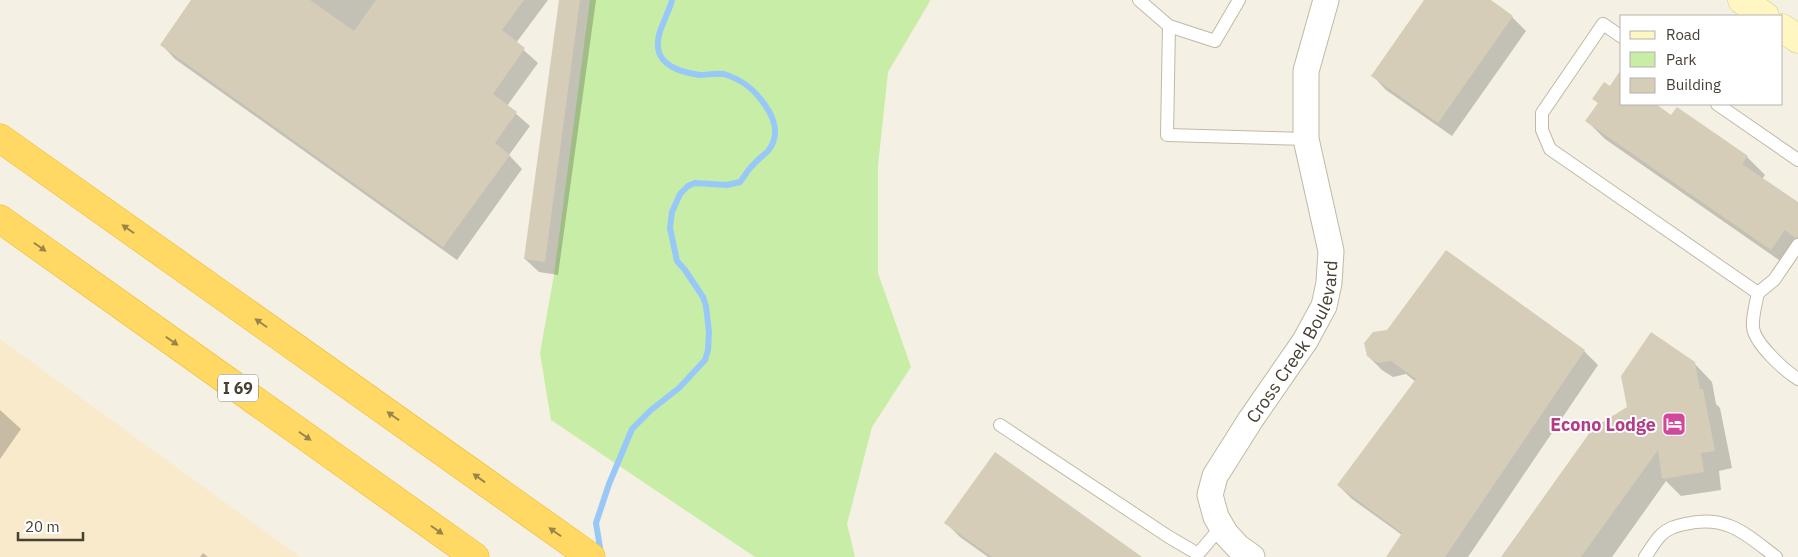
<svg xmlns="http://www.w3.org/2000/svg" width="1798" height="557" font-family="'IBM Plex Sans',sans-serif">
  <rect width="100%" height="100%" fill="#f4f0e3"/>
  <polygon fill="#f9eacc" points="0,339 300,557 0,557"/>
  <polygon fill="#c7eda7" points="590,0 930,0 929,3 888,72 878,166 878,273 911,367 872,427 847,524 855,557 755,557 551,420 540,353 554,275"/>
  <g fill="#0003">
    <polygon points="193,0 548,0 516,43 538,63 507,106 530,126 509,155 522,169 457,260 175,59 162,45"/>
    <polygon points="560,0 596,0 558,275 539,272 525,259"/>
    <polygon points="1426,0 1489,0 1512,17 1526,31 1452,136 1386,90 1373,76"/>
    <polygon points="1594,99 1622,104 1653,104 1672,117 1747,157 1765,175 1762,179 1798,204 1798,255 1789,267 1605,139 1587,121 1599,104"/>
    <polygon points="1584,351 1598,365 1468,557 1387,557 1402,535 1352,499 1338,485 1416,382 1406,374 1393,377 1382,370 1368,356"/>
    <polygon points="1694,363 1712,382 1716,404 1720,408 1732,468 1719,471 1721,490 1681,496 1666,481 1612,557 1503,557"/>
    <polygon points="0,410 21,429 0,459"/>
    <polygon points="946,523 1140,557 988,557 960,537"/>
    <polygon points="203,553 208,557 200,557"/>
  </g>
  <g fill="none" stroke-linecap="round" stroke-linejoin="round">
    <path stroke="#98c8f8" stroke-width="6" d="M601,554L596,523L609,484L632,429L651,410L679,388L705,360L708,350L709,332L706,306L703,297L685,270L677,261L670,228L672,212L680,194L688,186L695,183L727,185L740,182C745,176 748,169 754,164C758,159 764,155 768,151C780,136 775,119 765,105C755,90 744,81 727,75C719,72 708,75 700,75C686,73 667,69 660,55C652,37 668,17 672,0"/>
  </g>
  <g fill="#d6cdb8">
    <polygon points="191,0 310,0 354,31 376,0 524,0 502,30 525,48 493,94 517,112 495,143 510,155 443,247 160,45"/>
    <polygon points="559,0 580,0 545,262 524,259"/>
    <polygon points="1424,0 1491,0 1513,16 1438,123 1371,76"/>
    <polygon points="1622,68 1622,104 1656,104 1671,115 1677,107 1748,156 1742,164 1798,202 1798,237 1795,238 1785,230 1771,250 1585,121 1598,103 1592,99 1604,82 1610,86"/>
    <polygon points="1446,250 1585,350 1445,557 1386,557 1402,533 1337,485 1416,379 1391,361 1378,363 1367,356 1364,343 1373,332 1387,330"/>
    <polygon points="1651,332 1695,362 1700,389 1703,389 1715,451 1701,453 1704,472 1662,479 1658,450 1581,557 1501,557 1593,428 1627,407 1621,376"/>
    <polygon points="995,452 1142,557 992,557 944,523"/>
  </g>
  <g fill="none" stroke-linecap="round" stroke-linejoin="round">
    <g stroke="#c0b9a5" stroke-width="14">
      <g id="lane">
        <polyline points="1139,0 1169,26 1215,41 1239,0"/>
        <polyline points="1169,26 1167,135 1306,139"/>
        <polyline points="1622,37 1603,24 1542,113 1542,130 1550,149 1758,293"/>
        <polyline points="1717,104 1798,160"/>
        <path d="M1798,245L1774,280L1758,293C1756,303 1752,317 1753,327C1754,343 1785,371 1798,379"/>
        <polyline points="1000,425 1169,537 1198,554 1221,527"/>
        <path d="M1645,557C1650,550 1655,541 1661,535C1668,528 1676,526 1685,524C1726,514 1746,534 1776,557"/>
      </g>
    </g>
    <g stroke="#c0b9a5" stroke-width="27">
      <g id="street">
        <path id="s1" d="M1252,557L1238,547L1226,534L1216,517L1210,495L1215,476L1251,419L1305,341L1324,306L1329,283L1331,251L1306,139V71L1326,0"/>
      </g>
    </g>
    <g stroke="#d9cc8e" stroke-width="29">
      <g id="secondary">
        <polyline points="1742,0 1765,16"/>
        <polyline points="1782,28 1798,39"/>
      </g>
    </g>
    <g stroke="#eeb623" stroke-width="29">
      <g id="highway">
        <polyline points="0,138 591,557"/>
        <polyline points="0,219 475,557"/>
      </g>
    </g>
    <use href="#lane" stroke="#fff" stroke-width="12"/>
    <use href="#street" stroke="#fff" stroke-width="25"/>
    <use href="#secondary" stroke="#fff6c2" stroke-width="28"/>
    <use href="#highway" stroke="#ffd963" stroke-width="28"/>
  </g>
  <defs><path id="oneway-solid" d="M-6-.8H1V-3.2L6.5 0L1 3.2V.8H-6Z" transform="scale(1.25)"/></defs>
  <g fill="#998549">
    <use href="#oneway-solid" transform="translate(128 229) rotate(-145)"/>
    <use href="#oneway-solid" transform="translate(40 247) rotate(35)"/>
    <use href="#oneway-solid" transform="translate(261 323) rotate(-145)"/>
    <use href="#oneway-solid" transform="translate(172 341) rotate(35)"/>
    <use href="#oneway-solid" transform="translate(393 416) rotate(-145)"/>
    <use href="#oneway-solid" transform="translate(305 436) rotate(35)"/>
    <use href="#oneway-solid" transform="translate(479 478) rotate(-144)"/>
    <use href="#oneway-solid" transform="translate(437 530) rotate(35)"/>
    <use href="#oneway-solid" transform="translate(555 532) rotate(-145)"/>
  </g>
  <defs>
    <g id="hotel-square" transform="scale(1.25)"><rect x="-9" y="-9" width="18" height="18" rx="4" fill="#d1479c" stroke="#fff"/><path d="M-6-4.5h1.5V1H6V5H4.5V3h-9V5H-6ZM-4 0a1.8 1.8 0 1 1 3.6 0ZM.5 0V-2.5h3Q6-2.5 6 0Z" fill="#fff"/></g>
  </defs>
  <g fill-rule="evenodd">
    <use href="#hotel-square" x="1674" y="424"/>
  </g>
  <g text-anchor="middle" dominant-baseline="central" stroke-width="4" stroke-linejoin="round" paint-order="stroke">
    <rect fill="#fff" stroke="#7e7a70" stroke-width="1" x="218" y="374.5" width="40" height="27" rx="4"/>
    <g font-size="16" font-weight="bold" fill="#464133">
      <text x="238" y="388">I 69</text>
    </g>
    <g font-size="18" fill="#464133" stroke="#fff">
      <text stroke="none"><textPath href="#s1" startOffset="254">Cross Creek Boulevard</textPath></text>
    </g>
    <g font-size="18" font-weight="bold" fill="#b23c85" stroke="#fff" text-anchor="end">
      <text x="1656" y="424">Econo Lodge</text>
    </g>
  </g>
  <rect x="1620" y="15" width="162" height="90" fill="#ffffff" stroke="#b5b3ad"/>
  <rect x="1630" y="31" width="25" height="8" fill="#fff6c2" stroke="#b5b3ad"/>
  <text x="1666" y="40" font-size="15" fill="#464133">Road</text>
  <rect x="1630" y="52" width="25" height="15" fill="#c7eda7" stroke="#b5b3ad"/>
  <text x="1666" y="65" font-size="15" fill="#464133">Park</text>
  <rect x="1630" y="78" width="25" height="15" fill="#d6cdb8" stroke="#b5b3ad"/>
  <text x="1666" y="90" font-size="15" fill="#464133">Building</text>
  <path d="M18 532v8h65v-8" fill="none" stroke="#464133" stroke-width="2.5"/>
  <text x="25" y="532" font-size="15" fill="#464133" stroke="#ffffff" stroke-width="4" paint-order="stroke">20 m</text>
</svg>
